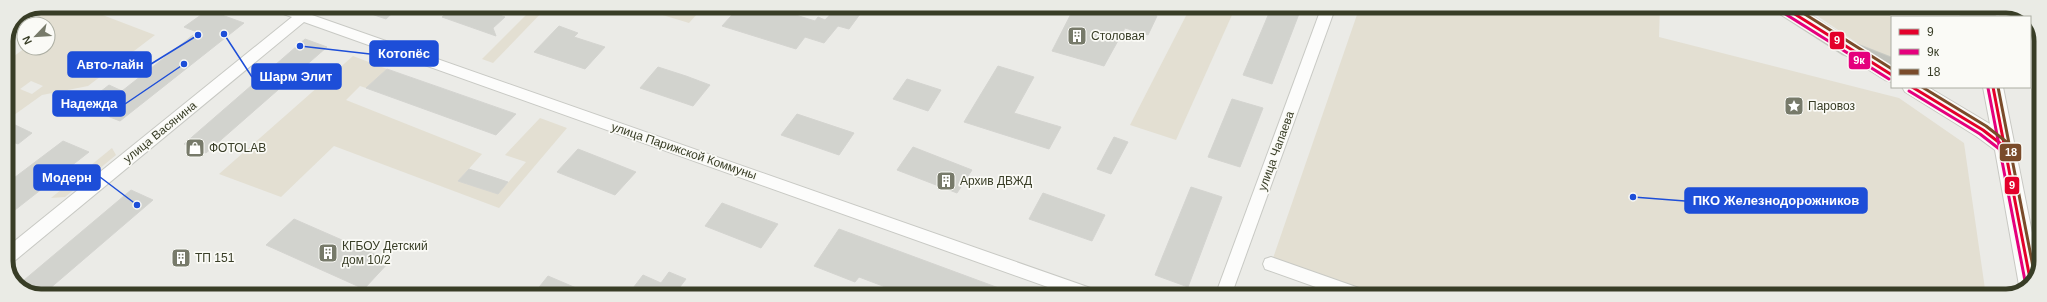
<svg xmlns="http://www.w3.org/2000/svg" width="2047" height="302" font-family="Arial,sans-serif">
  <rect width="100%" height="100%" fill="#ebebe7"/>
  <g fill="#e3dfd2" fill-rule="evenodd">
    <path d="M53,6H79L155,35L88,86L42,95L14,115L6,112V62L25,48H48V24H27ZM31,81L43,86L32,94L20,89Z"/>
    <polygon points="535,6 548,6 493,63 482,59"/>
    <polygon points="649,6 704,6 689,23 646,10"/>
    <polygon points="1191,6 1236,6 1176,140 1130,125"/>
    <polygon points="1360,6 1660,6 1659,37 1899,98 1964,143 1986,296 1352,296 1271,264"/>
    <polygon points="1803,6 1951,6 1960,17 1892,17 1892,59 1860,45"/>
    <polygon points="2009,6 2031,16 2040,34 2030,39 2030,17 1999,17 1999,14"/>
    <polygon points="353,56 387,69 366,88 360,86 346,100 482,154 458,181 498,194 526,162 505,155 540,118 567,128 499,208 334,146 281,197 219,174"/>
    <polygon points="2036,66 2041,69 2041,141 2032,100"/>
    <polygon points="112,148 116,155 65,197 51,198"/>
  </g>
  <g fill="#d2d3ce" stroke="#d4d4d0">
    <polygon points="355,6 400,6 386,19 354,8"/>
    <polygon points="455,6 475,6 505,17 493,28 496,36 442,17"/>
    <polygon points="740,6 767,6 815,21 818,17 825,20 838,6 866,6 849,29 838,26 824,43 805,37 796,49 722,26"/>
    <polygon points="1075,6 1151,6 1147,13 1157,16 1148,35 1125,28 1104,66 1052,51"/>
    <polygon points="1272,6 1302,6 1272,84 1243,75"/>
    <polygon points="208,10 244,23 120,121 82,106 109,85 122,91 197,32 184,27"/>
    <polygon points="559,26 578,33 574,37 605,47 585,69 534,52"/>
    <polygon points="305,39 327,47 206,153 184,144"/>
    <polygon points="998,66 1034,77 1014,113 1061,127 1049,149 964,122"/>
    <polygon points="658,67 686,76 710,85 693,106 640,88"/>
    <polygon points="387,69 516,114 496,135 366,88"/>
    <polygon points="907,79 941,90 928,111 893,99"/>
    <polygon points="1232,99 1263,108 1240,167 1208,157"/>
    <polygon points="797,114 854,133 839,155 781,135"/>
    <polygon points="13,124 32,133 18,144 6,139 6,130"/>
    <polygon points="1114,137 1128,142 1111,174 1097,169"/>
    <polygon points="63,141 89,152 6,217 6,184"/>
    <polygon points="913,147 972,170 957,193 897,170"/>
    <polygon points="578,149 606,160 636,172 615,195 557,172"/>
    <polygon points="469,169 508,182 498,194 458,181"/>
    <polygon points="1191,187 1222,197 1188,287 1155,275"/>
    <polygon points="131,190 153,200 41,296 36,296 17,286"/>
    <polygon points="1043,193 1105,215 1092,241 1029,219"/>
    <polygon points="722,203 751,214 778,224 761,248 705,226"/>
    <polygon points="294,219 390,261 364,289 266,245"/>
    <polygon points="839,229 1015,294 1015,296 909,296 859,277 855,282 814,266"/>
    <polygon points="669,272 686,279 673,296 627,296 643,275 661,283"/>
    <polygon points="548,276 595,296 532,296"/>
  </g>
  <g fill="none" stroke-linecap="round" stroke-linejoin="round">
    <g stroke="#c8c9c4" stroke-width="2">
      <g id="street">
        <polygon points="267,6 288,6 300,10 305,6 321,6 312,15 1099,291 1101,296 1073,296 304,22 12,263 6,265 6,248 292,17 269,9"/>
        <polygon points="1322,6 1336,6 1231,296 1215,296"/>
        <polygon points="1271,257 1359,288 1361,293 1360,296 1341,296 1265,269 1263,264 1265,259"/>
      </g>
    </g>
    <g stroke="#c8c8c3" stroke-width="2">
      <g id="secondary">
        <polygon points="1860,48 1867,50 1892,66 1892,82 1885,80 1853,60 1850,55 1853,50"/>
        <polygon points="1902,87 1928,87 1990,124 1983,87 2003,87 2039,268 2029,287 2022,290 2019,285 1995,150 1976,136 1905,92"/>
      </g>
    </g>
    <g stroke="#c8cac3" stroke-width="2">
      <g id="highway">
        <polygon points="1772,6 1797,6 1856,44 1892,58 1892,73 1842,54 1775,11"/>
        <polygon points="1953,6 1975,6 1978,10 1981,6 2001,6 1994,17 1962,17"/>
      </g>
    </g>
    <use href="#street" fill="#fcfcfb" fill-rule="evenodd"/>
    <use href="#secondary" fill="#fcfcfb" fill-rule="evenodd"/>
    <use href="#highway" fill="#c0c2bc" fill-rule="evenodd"/>
    <g stroke="#fafaf6" stroke-width="6">
      <g id="bus-1">
        <polyline points="1782,6 1892,75"/>
        <polyline points="1912,87 1983,130 2005,147"/>
        <polyline points="1993,87 2031,284"/>
      </g>
    </g>
    <g stroke="#fafaf6" stroke-width="6">
      <g id="bus-2">
        <polyline points="1779,10 1889,79"/>
        <polyline points="1988,88 2026,286"/>
        <polyline points="1909,91 1980,134 2002,151"/>
      </g>
    </g>
    <g stroke="#fafaf6" stroke-width="6">
      <g id="bus-3">
        <polyline points="1792,6 1892,69"/>
        <polyline points="1922,87 1986,126 2008,143"/>
        <polyline points="1998,87 2035,277"/>
      </g>
    </g>
    <use href="#bus-1" stroke="#e4002b" stroke-width="3"/>
    <use href="#bus-2" stroke="#e5007d" stroke-width="3"/>
    <use href="#bus-3" stroke="#7a4b2a" stroke-width="3"/>
  </g>
  <defs>
    <g id="building-square" transform="scale(1)"><rect x="-9" y="-9" width="18" height="18" rx="4" fill="#777a6a" stroke="#fafaf6"/><path d="M-4-6H4V6H1V3H-1V6H-4ZM-2.5-4.3h1.7v1.8h-1.7ZM.8-4.3h1.7v1.8H.8ZM-2.5-1h1.7V.8h-1.7ZM.8-1h1.7V.8H.8Z" fill="#fff"/></g>
    <g id="sight-square" transform="scale(1)"><rect x="-9" y="-9" width="18" height="18" rx="4" fill="#777a6a" stroke="#fafaf6"/><path d="M0-6L1.8-2.2L6-1.7L2.9 1.2L3.7 5.4L0 3.3L-3.7 5.4L-2.9 1.2L-6-1.7L-1.8-2.2Z" fill="#fff"/></g>
    <g id="shop-square" transform="scale(1)"><rect x="-9" y="-9" width="18" height="18" rx="4" fill="#777a6a" stroke="#fafaf6"/><path d="M-5-2.5h2.3a2.7 3.5 0 0 1 5.4 0H5L5.5 6h-11ZM-1.5-2.5h3a1.5 2.3 0 0 0-3 0Z" fill="#fff"/></g>
  </defs>
  <g fill-rule="evenodd">
    <use href="#building-square" x="1077" y="36"/>
    <use href="#sight-square" x="1794" y="106"/>
    <use href="#shop-square" x="195" y="148"/>
    <use href="#building-square" x="946" y="181"/>
    <use href="#building-square" x="328" y="253"/>
    <use href="#building-square" x="181" y="258"/>
  </g>
  <g text-anchor="middle" dominant-baseline="central" stroke-width="3.5" stroke-linejoin="round" paint-order="stroke">
    <g font-size="12" fill="#383d26" stroke="#fafaf6" text-anchor="start">
      <text x="1091" y="36">Столовая</text>
      <text x="1808" y="106">Паровоз</text>
      <text x="209" y="148">ФОТОLAB</text>
      <text x="960" y="181">Архив ДВЖД</text>
      <text x="342" y="246">КГБОУ Детский<tspan x="342" dy="14">дом 10/2</tspan></text>
      <text x="195" y="258">ТП 151</text>
    </g>
    <g font-size="12" fill="#383d26" stroke="#fafaf6">
      <text transform="translate(160 132) rotate(-39)">улица Васянина</text>
      <text transform="translate(684 151) rotate(19)">улица Парижской Коммуны</text>
      <text transform="translate(1276 151) rotate(-70)">улица Чапаева</text>
    </g>
  </g>
  <path d="M0 0H2047V302H0ZM41 13H2006A28 28 0 0 1 2034 41V261A28 28 0 0 1 2006 289H41A28 28 0 0 1 13 261V41A28 28 0 0 1 41 13Z" fill="#eaebe5" fill-rule="evenodd"/>
  <path fill="none" stroke="#383d26" stroke-width="5" d="M41 13H2006A28 28 0 0 1 2034 41V261A28 28 0 0 1 2006 289H41A28 28 0 0 1 13 261V41A28 28 0 0 1 41 13Z"/>
  <path fill="none" stroke="#1d4ed8" stroke-width="1.5" d="M300 46L370 54M198 35L151 64M224 34L252 77M184 64L125 104M137 205L100 177M1633 197L1685 201"/>
  <g fill="#1d4ed8" stroke="#fafaf6" stroke-width="1.5">
    <circle cx="300" cy="46" r="4"/>
    <circle cx="198" cy="35" r="4"/>
    <circle cx="224" cy="34" r="4"/>
    <circle cx="184" cy="64" r="4"/>
    <circle cx="137" cy="205" r="4"/>
    <circle cx="1633" cy="197" r="4"/>
  </g>
  <g fill="#1d4ed8" stroke="#1d4ed8" stroke-width="1.5">
    <rect x="370" y="41" width="68" height="25" rx="4"/>
    <rect x="68" y="52" width="83" height="25" rx="4"/>
    <rect x="252" y="64" width="89" height="25" rx="4"/>
    <rect x="53" y="91" width="72" height="25" rx="4"/>
    <rect x="34" y="165" width="66" height="25" rx="4"/>
    <rect x="1685" y="188" width="182" height="25" rx="4"/>
  </g>
  <g font-size="13" text-anchor="middle" font-weight="bold" fill="#fff">
    <text x="404" y="58">Котопёс</text>
    <text x="110" y="69">Авто-лайн</text>
    <text x="296" y="81">Шарм Элит</text>
    <text x="89" y="108">Надежда</text>
    <text x="67" y="182">Модерн</text>
    <text x="1776" y="205">ПКО Железнодорожников</text>
  </g>
  <g stroke="#fafaf6" stroke-width="1.5">
    <rect x="1829" y="31" width="16" height="19" rx="4" fill="#e4002b"/>
    <rect x="1848" y="51" width="23" height="19" rx="4" fill="#e5007d"/>
    <rect x="1999" y="143" width="23" height="19" rx="4" fill="#7a4b2a"/>
    <rect x="2004" y="176" width="16" height="19" rx="4" fill="#e4002b"/>
  </g>
  <g font-size="11" text-anchor="middle" font-weight="bold" fill="#fff">
    <text x="1837" y="44">9</text>
    <text x="1859" y="64">9к</text>
    <text x="2011" y="156">18</text>
    <text x="2012" y="189">9</text>
  </g>
  <rect x="1891" y="16" width="140" height="72" fill="#fafaf6" stroke="#acaea3"/>
  <rect x="1899" y="29" width="20" height="6" fill="#e4002b" stroke="#acaea3"/>
  <text x="1927" y="36" font-size="12" fill="#383d26">9</text>
  <rect x="1899" y="49" width="20" height="6" fill="#e5007d" stroke="#acaea3"/>
  <text x="1927" y="56" font-size="12" fill="#383d26">9к</text>
  <rect x="1899" y="69" width="20" height="6" fill="#7a4b2a" stroke="#acaea3"/>
  <text x="1927" y="76" font-size="12" fill="#383d26">18</text>
  <g transform="translate(36 36) rotate(245)"><circle r="19" fill="#fafaf6" stroke="#acaea3"/>
  <path d="M0-3L7 15L0 10L-7 15Z" fill="#777a6a"/>
  <text y="-6" font-size="11" font-weight="bold" text-anchor="middle" fill="#383d26">N</text>
  </g>
</svg>
